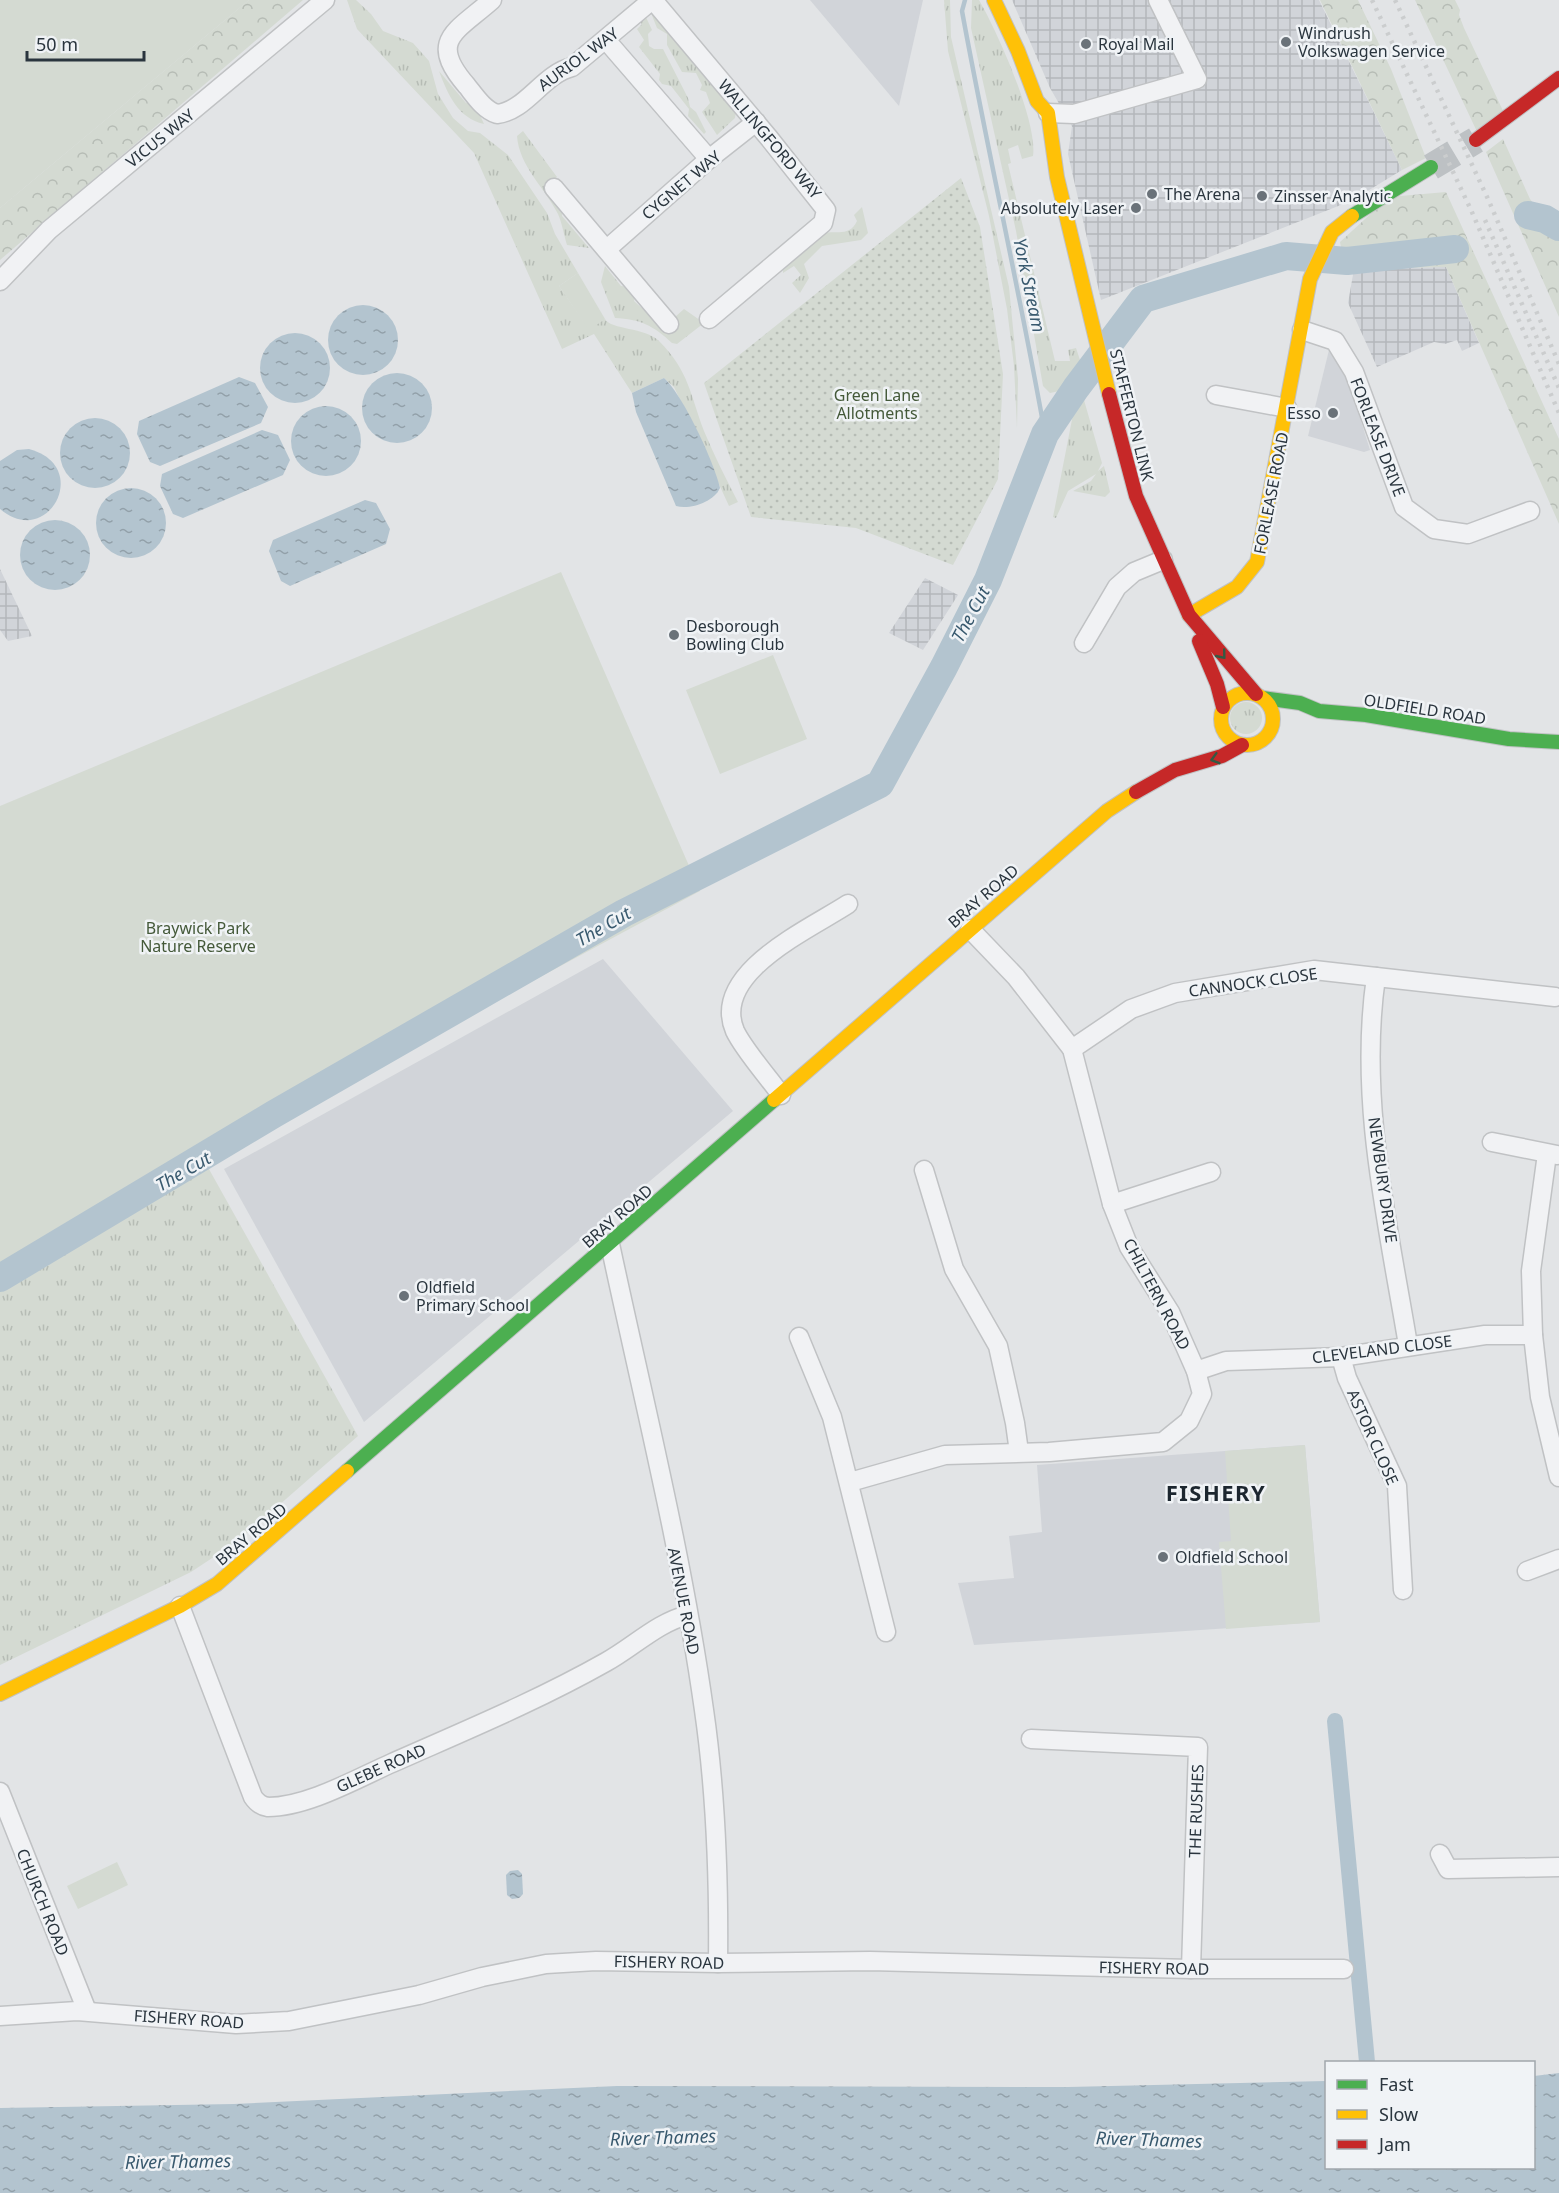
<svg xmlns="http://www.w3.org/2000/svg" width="1559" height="2193" font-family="'Noto Sans',sans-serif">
  <defs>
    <pattern id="industrial-grid" width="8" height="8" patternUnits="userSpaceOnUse" patternTransform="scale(1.5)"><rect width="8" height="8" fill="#d1d4d9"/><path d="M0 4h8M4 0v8" fill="none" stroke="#b4b7bb"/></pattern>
    <pattern id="grass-tufts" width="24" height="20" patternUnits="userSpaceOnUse" patternTransform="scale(1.5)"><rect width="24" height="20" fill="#d4dad2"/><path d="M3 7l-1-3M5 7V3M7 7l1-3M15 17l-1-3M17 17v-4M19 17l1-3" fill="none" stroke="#b6bcb5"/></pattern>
    <pattern id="forest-crowns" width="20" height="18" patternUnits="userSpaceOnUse" patternTransform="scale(1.5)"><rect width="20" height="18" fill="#d4dad2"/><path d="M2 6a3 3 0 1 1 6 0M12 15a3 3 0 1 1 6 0" fill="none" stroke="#b6bcb5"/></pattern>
    <pattern id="garden-dots" width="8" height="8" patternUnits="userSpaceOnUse" patternTransform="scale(1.5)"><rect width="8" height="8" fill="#d4dad2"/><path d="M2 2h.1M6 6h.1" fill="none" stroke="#b6bcb5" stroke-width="1.8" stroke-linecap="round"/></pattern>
    <pattern id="water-ripples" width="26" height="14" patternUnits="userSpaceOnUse" patternTransform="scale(1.5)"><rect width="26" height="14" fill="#b3c4cf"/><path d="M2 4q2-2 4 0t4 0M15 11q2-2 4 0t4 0" fill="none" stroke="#92a0a9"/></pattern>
  </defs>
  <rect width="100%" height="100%" fill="#e2e4e6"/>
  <g fill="#d1d4d9">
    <polygon points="810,0 923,0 899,106"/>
    <polygon points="1329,350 1340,362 1356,405 1370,450 1364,452 1308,436"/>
    <polygon points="603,959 733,1111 364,1422 224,1169"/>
    <polygon points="1305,1445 1320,1622 974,1645 958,1583 1014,1578 1009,1536 1042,1532 1037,1465"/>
  </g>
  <g fill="url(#industrial-grid)">
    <polygon points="1012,0 1319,0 1402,170 1351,201 1101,300 1068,154 1072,126 1050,88"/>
    <polygon points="1446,267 1479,343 1462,351 1457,340 1445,344 1434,342 1377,367 1348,303 1354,269"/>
    <polygon points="0,569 32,636 8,641 0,630"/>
    <polygon points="925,578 958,595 923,650 889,633"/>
  </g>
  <g fill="url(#grass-tufts)">
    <path d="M347,0H356L371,14L383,31L413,43L429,61L438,94L453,118L468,131L480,133L508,155L547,213L555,234L578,273L559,286L589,329L605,319C611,330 645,327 659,341C689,371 690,394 704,431C714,455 726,479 738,502L729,506L674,387L664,378L632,393L594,334L562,349L474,153L357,29Z"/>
    <polygon points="944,0 950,0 951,37 1009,287 1018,379 1017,428 1014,366 1007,309 989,216 948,51"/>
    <path d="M972,0H979C997,31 1038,122 1033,156L1022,159L1018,145L1008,149L1011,163L1008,164L1055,361H1070L1068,350L1076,348L1081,363L1064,390L1050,393L1043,386L1016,231L971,28Z"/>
    <polygon points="644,13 652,30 648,34 649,46 654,49 663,49 688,98 690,107 696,112 706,132 704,134 688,116 689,109 671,86 662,84 659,80 660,74 639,47 644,40 637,29 642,24 635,17"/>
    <polygon points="651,13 736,111 735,118 717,135 702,112 710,103 706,92 700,90 702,85 696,73 682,72 667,45 667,34 657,28"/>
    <path d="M439,71L466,103L475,104L484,124C458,118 448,95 439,71Z"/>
    <path d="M523,131L557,177L546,187L563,208L562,216L589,248L567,245C564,235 562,223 558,214C545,188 519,166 517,136Z"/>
    <path d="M862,207L868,233L861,240L822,246L804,264L809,278L800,293L792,283L801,275L794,266L783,273V264C793,256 804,243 816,236C832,227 848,240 857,221L854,215Z"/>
    <path d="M605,266L621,286L631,287L636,294L634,301C645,312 655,316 666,325L684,309L704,323L677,344L672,343C654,326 640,319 615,318L601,282Z"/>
    <polygon points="1082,393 1102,463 1098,471 1104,466 1110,492 1105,497 1073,491 1091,481 1096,474 1068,491 1056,518 1053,517 1076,399"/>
    <circle cx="1246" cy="718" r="16"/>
    <polygon points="205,1162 358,1436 238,1541 191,1572 0,1665 0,1284"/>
  </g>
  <g fill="url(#forest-crowns)">
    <polygon points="249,0 303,0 0,260 0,208"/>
    <polygon points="1320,0 1358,0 1391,69 1426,158 1402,170"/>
    <polygon points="1415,0 1455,0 1460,10 1459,15 1464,28 1505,115 1480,138"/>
    <polygon points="1503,139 1530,199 1559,237 1559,317 1486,152"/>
    <polygon points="1446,192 1559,439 1559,524 1446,267 1354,269 1342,252 1340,242 1389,197"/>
  </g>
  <g fill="#d4dad2">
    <polygon points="0,0 249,0 0,208"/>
    <polygon points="578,273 605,319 589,330 559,286"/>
    <polygon points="561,572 700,891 0,1267 0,806"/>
    <polygon points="773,655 807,739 720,774 686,690"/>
    <polygon points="1305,1445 1320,1622 1226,1629 1219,1542 1231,1541 1225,1451"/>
    <polygon points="117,1862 128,1885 78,1909 67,1886"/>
  </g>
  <polygon fill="url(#garden-dots)" points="961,178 980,227 1003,374 998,479 953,565 856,528 751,517 704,383"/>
  <g fill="url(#water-ripples)">
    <circle cx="363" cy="340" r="35"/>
    <circle cx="295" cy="368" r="35"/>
    <circle cx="397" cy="408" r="35"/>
    <polygon points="239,377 255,383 268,407 261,423 160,466 150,462 137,434 139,421"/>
    <path d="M664,378C683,395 714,462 720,488C714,502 690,510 676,506L636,412L632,393Z"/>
    <circle cx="326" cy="441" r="35"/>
    <circle cx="95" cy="453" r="35"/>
    <polygon points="262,430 278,435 290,460 283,475 183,518 173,514 160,486 162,474"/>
    <path d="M29,449C93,466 48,550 0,509V461L17,450Z"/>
    <circle cx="131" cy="523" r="35"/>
    <polygon points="365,500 376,503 390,529 386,544 290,586 281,581 269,551 273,540"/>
    <circle cx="55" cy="555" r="35"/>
    <polygon points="518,1870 522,1874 523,1894 519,1898 512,1899 507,1895 506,1875 510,1871"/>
    <polygon points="1559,2073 1559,2193 0,2193 0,2108 234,2104 617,2086 1068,2087 1326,2081 1326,2168 1534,2168 1534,2076"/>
  </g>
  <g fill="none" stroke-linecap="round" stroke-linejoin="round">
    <path stroke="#b3c4cf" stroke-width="4.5" d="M965,0L962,11C988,153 1020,293 1045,434"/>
    <polyline stroke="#b3c4cf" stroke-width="16" points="1335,1721 1367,2062"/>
    <g stroke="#b3c4cf" stroke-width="28">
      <polyline points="1528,215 1545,219 1559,227"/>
      <polyline points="0,1278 274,1114 624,913 880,784 944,667 988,580 1045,434 1076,388 1143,299 1286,256 1347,261 1455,249"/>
    </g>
    <polyline stroke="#bdc1c4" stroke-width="27" stroke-dasharray="27 14" stroke-linecap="butt" points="1431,167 1476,140"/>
    <g stroke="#c0c2c4" stroke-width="21">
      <g id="street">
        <path d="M492,0C456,32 427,40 467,86C475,96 484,110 497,114C526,111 543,74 572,67L652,0"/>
        <polyline points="653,0 769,138 826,210 823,223 709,319"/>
        <polyline points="606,40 709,159"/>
        <polyline points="1048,113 1074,114 1197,79 1158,0"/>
        <polyline points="554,188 669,324"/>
        <polyline points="607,249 709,159 756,122"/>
        <polyline points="0,281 49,230 325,0"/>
        <polyline points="1302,330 1335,341 1354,372 1404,507 1434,529 1468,534 1530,511"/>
        <polyline points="1216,395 1287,408"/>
        <polyline points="1084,643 1117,587 1134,572 1163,560"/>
        <path d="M1376,977C1358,1100 1388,1224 1408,1345"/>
        <polyline points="1072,1049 1131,1009 1175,993 1314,970 1555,997"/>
        <path d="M781,1095C769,1078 744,1050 735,1031C710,973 810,929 848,904"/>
        <polyline points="1492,1142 1557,1155"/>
        <polyline points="924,1170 954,1269 998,1346 1015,1423 1019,1452"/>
        <polyline points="1112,1204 1211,1172"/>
        <path d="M610,1244C643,1399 682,1553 704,1710C716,1793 719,1879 718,1963"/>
        <polyline points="1533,1335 1540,1397 1559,1477"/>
        <polyline points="799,1337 832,1417 886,1632"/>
        <polyline points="1341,1357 1347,1378 1397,1486 1403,1590"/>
        <polyline points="1196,1371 1226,1361 1341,1357 1485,1335 1533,1335 1531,1271 1547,1154"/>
        <polyline points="850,1482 945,1455 1049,1452 1163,1442 1189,1421 1202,1394 1196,1371 1170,1312 1129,1247 1112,1204 1072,1049 1016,977 970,929"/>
        <polyline points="1527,1571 1559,1559"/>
        <path d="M180,1606L253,1797C257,1803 261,1806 268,1807C307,1807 356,1779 392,1763C464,1731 537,1701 606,1662C632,1648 658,1622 688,1615"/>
        <polyline points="1031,1739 1198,1747 1191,1969"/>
        <polyline points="0,1792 87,2011"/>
        <polyline points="1440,1854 1448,1869 1559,1867"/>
        <polyline points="0,2016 77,2011 236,2024 289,2021 419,1995 482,1977 546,1964 596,1961 718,1963 870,1961 1191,1969 1344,1969"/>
      </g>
    </g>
    <g stroke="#c0c2c4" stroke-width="16">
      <g id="fast">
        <polyline points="1352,216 1431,167"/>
        <polyline points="1263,698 1300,703 1319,711 1366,715 1509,739 1559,742"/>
        <polyline points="347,1471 774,1100"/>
      </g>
    </g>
    <g stroke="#c0c2c4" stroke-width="16">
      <g id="slow">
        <polyline points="994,0 1018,51 1037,101 1048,113 1057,177 1109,394"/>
        <polyline points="1189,615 1237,587 1257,562 1310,279 1332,232 1352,216"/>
        <circle cx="1247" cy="719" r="26"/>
        <polyline points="774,1100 1107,811 1136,792"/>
        <polyline points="0,1694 180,1606 217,1584 347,1471"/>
      </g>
    </g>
    <g stroke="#c0c2c4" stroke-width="16">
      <g id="jam">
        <polyline points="1476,140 1559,78"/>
        <polyline points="1109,394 1136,496 1189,615 1256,694"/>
        <polyline points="1199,641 1217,684 1223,707"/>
        <polyline points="1136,792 1175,770 1222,756 1242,745"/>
      </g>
    </g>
    <use href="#street" stroke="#f1f2f4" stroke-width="18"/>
    <use href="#fast" stroke="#4caf50" stroke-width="14"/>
    <use href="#slow" stroke="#ffc107" stroke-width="14"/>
    <use href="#jam" stroke="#c62828" stroke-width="14"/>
    <g stroke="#cbcdce" stroke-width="4.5" stroke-dasharray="3 6" stroke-linecap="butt">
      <polyline points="1372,0 1471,210 1559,413"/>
      <polyline points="1395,0 1488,199 1559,364"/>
      <polyline points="1485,220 1559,388"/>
    </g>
  </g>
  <defs><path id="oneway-chevron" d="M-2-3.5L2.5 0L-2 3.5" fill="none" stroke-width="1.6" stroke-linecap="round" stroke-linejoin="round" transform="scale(1.5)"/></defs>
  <g stroke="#345a43">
    <use href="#oneway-chevron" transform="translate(1222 655) rotate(51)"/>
    <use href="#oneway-chevron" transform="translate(1215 759) rotate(164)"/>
  </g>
  <g fill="#6a7279" stroke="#f0f3f6" stroke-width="2">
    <circle cx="1286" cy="42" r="6"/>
    <circle cx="1086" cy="44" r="6"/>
    <circle cx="1152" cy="194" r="6"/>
    <circle cx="1262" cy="196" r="6"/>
    <circle cx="1136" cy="208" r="6"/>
    <circle cx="1333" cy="413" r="6"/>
    <circle cx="674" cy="635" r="6"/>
    <circle cx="404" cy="1296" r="6"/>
    <circle cx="1163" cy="1557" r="6"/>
  </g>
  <g text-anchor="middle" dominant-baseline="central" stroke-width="5" stroke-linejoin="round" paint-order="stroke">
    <g font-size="16" fill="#2a353e" stroke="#f0f3f6" text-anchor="start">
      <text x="1298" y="33">Windrush<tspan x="1298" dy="18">Volkswagen Service</tspan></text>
      <text x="1098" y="44">Royal Mail</text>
      <text x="1164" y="194">The Arena</text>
      <text x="1274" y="196">Zinsser Analytic</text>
      <text x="1124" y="208" text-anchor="end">Absolutely Laser</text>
      <text x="1321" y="413" text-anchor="end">Esso</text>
      <text x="686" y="626">Desborough<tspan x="686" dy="18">Bowling Club</tspan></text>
      <text x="416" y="1287">Oldfield<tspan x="416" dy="18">Primary School</tspan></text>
      <text x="1175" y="1557">Oldfield School</text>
    </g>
    <g font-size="16" fill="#2a353e" stroke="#f0f3f6">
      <text transform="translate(578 59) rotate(-36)">AURIOL WAY</text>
      <text transform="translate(160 138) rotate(-39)">VICUS WAY</text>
      <text transform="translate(770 139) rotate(50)">WALLINGFORD WAY</text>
      <text transform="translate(681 185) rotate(-40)">CYGNET WAY</text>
      <text transform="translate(1132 415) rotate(76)">STAFFERTON LINK</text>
      <text transform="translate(1378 437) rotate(69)">FORLEASE DRIVE</text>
      <text transform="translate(1271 493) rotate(-79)">FORLEASE ROAD</text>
      <text transform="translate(1425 709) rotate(9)">OLDFIELD ROAD</text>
      <text transform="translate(983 896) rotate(-41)">BRAY ROAD</text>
      <text transform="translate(1253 982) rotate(-8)">CANNOCK CLOSE</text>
      <text transform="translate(1383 1180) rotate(82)">NEWBURY DRIVE</text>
      <text transform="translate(617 1216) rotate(-41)">BRAY ROAD</text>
      <text transform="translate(1157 1294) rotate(62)">CHILTERN ROAD</text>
      <text transform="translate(1382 1349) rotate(-7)">CLEVELAND CLOSE</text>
      <text transform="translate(1373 1437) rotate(66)">ASTOR CLOSE</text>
      <text transform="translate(251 1534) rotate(-40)">BRAY ROAD</text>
      <text transform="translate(684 1601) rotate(79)">AVENUE ROAD</text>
      <text transform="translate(381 1768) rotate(-24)">GLEBE ROAD</text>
      <text transform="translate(1196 1811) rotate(-88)">THE RUSHES</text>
      <text transform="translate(43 1902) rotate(68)">CHURCH ROAD</text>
      <text transform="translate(669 1962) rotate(1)">FISHERY ROAD</text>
      <text transform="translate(1154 1968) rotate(1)">FISHERY ROAD</text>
      <text transform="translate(189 2019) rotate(4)">FISHERY ROAD</text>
    </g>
    <g font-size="16" fill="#445939" stroke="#f0f3f6">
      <text x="877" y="395">Green Lane<tspan x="877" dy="18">Allotments</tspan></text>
      <text x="198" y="928">Braywick Park<tspan x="198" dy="18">Nature Reserve</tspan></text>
    </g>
    <g font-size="18" font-style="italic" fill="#38596e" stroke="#f0f3f6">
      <text transform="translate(1030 285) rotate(78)">York Stream</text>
      <text transform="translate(970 614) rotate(-62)">The Cut</text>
      <text transform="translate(603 926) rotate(-30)">The Cut</text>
      <text transform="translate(183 1171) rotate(-30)">The Cut</text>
      <text transform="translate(663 2137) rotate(-2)">River Thames</text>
      <text transform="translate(1149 2139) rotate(2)">River Thames</text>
      <text transform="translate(178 2161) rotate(-1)">River Thames</text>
    </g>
    <g font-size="22" font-weight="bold" letter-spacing="1.5" fill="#1c262f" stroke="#f0f3f6">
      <text x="1216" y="1492">FISHERY</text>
    </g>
  </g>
  <rect x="1325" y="2061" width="210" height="108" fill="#f0f3f6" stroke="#a1a7ac" stroke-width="1.5"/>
  <rect x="1337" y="2080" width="30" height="9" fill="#4caf50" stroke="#a1a7ac" stroke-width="1.5"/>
  <text x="1379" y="2091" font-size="18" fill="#2a353e">Fast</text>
  <rect x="1337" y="2110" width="30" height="9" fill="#ffc107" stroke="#a1a7ac" stroke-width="1.5"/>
  <text x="1379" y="2121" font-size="18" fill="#2a353e">Slow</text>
  <rect x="1337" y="2140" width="30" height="9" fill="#c62828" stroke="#a1a7ac" stroke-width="1.5"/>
  <text x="1379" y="2151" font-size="18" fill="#2a353e">Jam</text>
  <path d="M27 51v9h117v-9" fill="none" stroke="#2a353e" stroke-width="3"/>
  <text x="36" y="51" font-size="18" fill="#2a353e" stroke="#f0f3f6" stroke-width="4.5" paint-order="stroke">50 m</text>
</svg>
